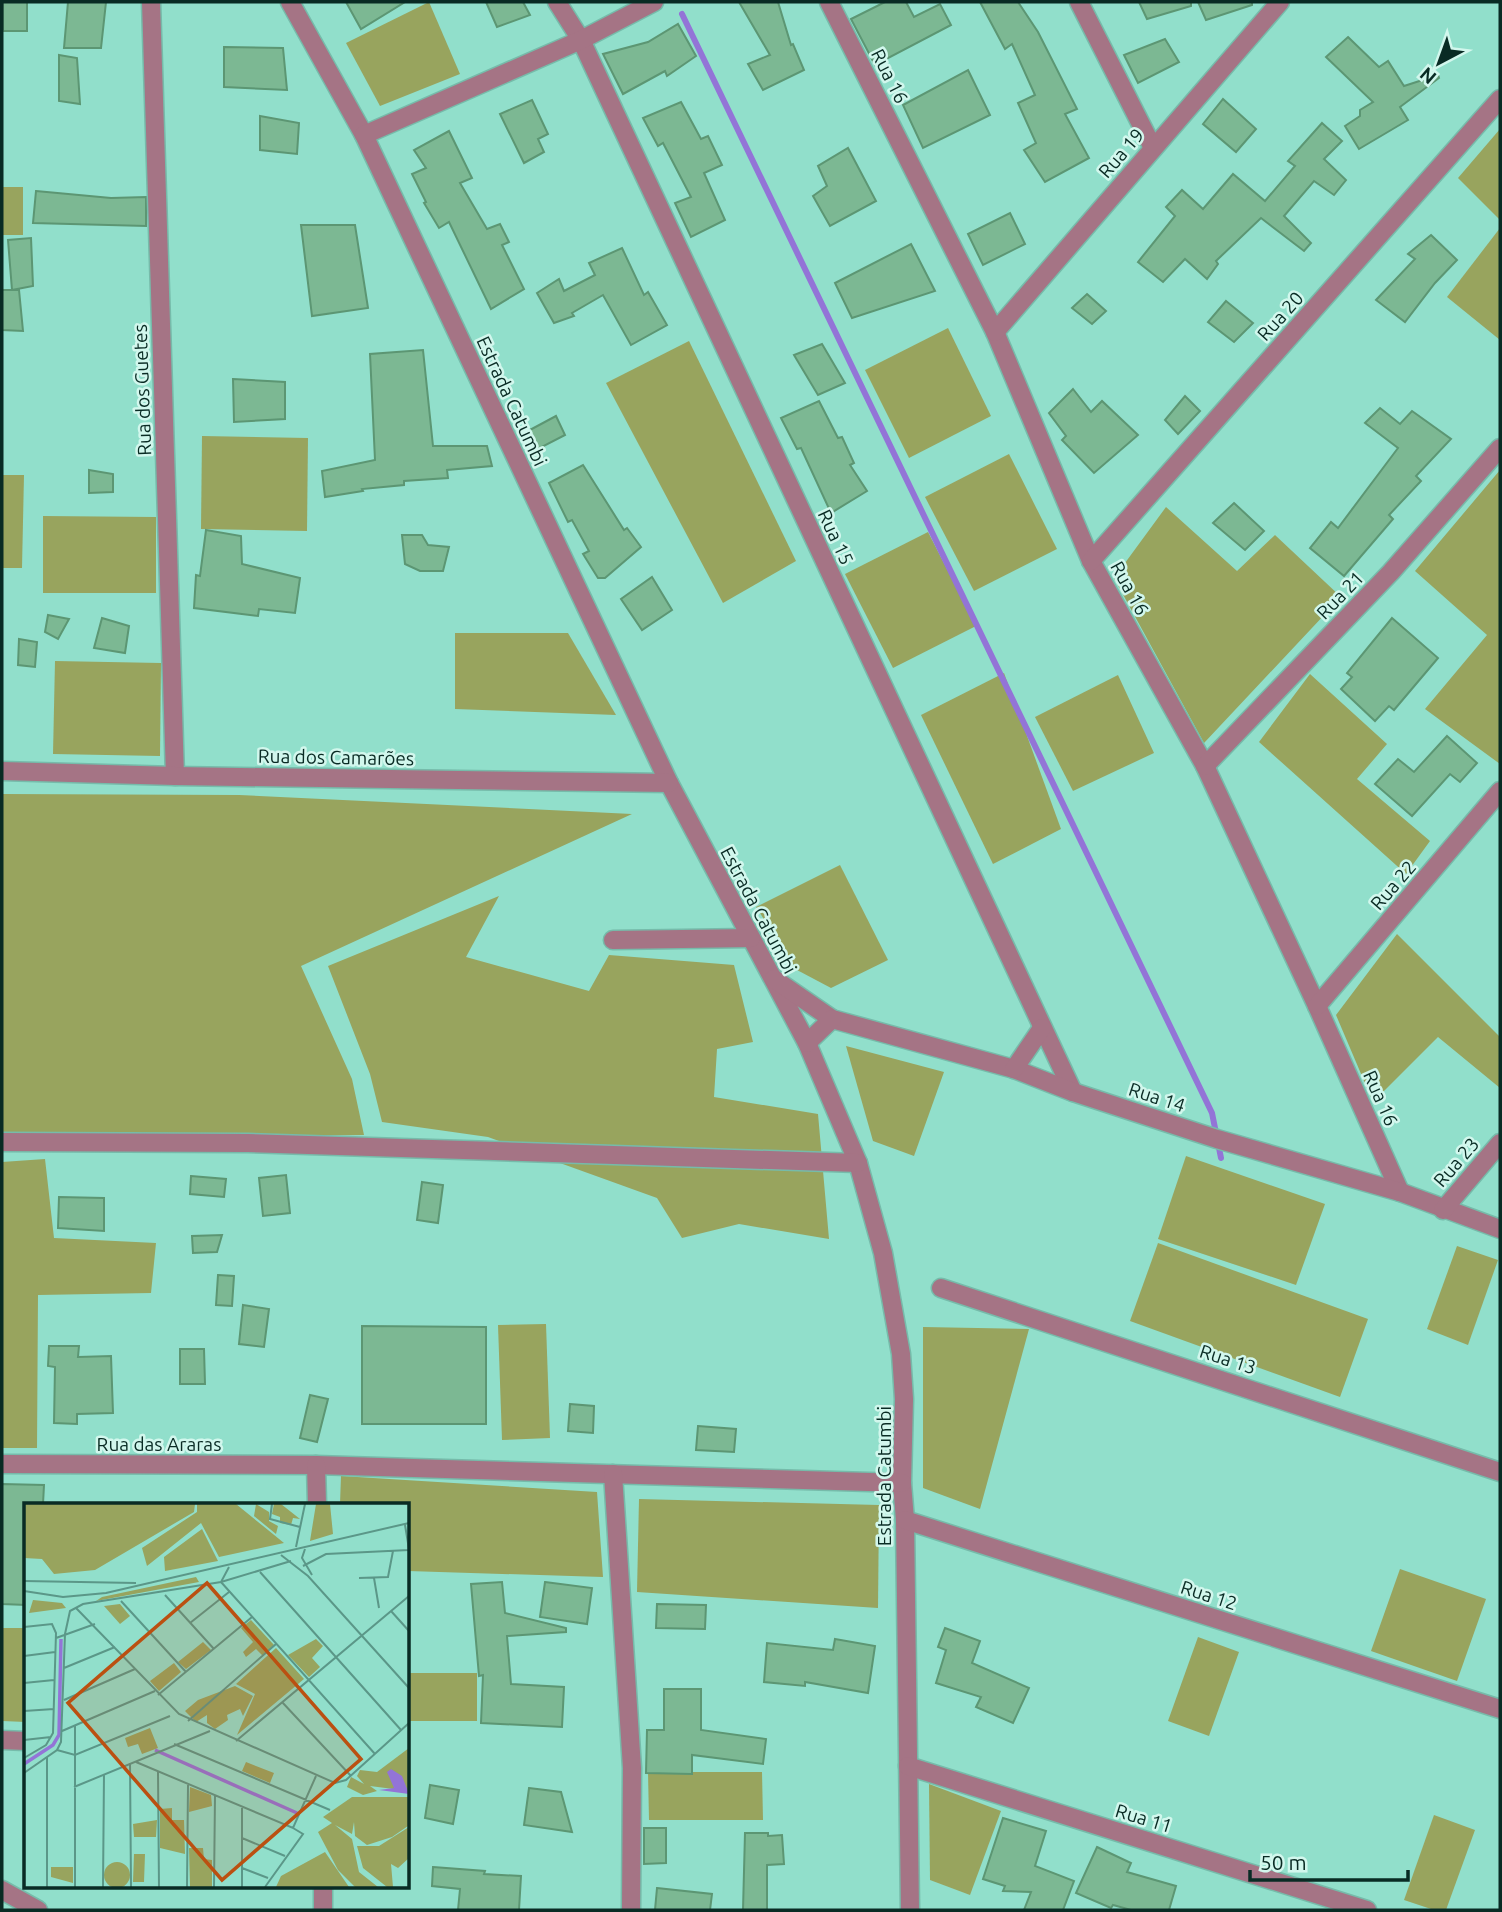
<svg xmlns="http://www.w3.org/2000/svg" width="1502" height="1912" font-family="Ubuntu,sans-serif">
  <rect width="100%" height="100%" fill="#91dfcb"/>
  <g fill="#98a45e">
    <polygon points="429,2 460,74 380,106 346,43"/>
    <polygon points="1500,129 1500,220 1458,178"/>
    <rect x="2" y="187" width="21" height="48"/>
    <polygon points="1500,228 1500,340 1447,297"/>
    <polygon points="948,328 991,416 909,458 865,370"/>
    <polygon points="689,341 796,561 723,603 606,383"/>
    <polygon points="202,436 308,438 307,531 201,529"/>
    <polygon points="1009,454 1057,549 974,591 925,497"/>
    <polygon points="1500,470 1500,764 1425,709 1487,635 1415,571"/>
    <polygon points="2,475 24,475 22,568 2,568"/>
    <polygon points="1166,507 1237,571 1275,535 1341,597 1204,743 1114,578"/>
    <polygon points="43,516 156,517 156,593 43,593"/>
    <polygon points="928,532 976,626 893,668 845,574"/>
    <polygon points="455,633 568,633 616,715 455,709"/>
    <polygon points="55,661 161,663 160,756 53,754"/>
    <polygon points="1004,673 1061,829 993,864 921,715"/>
    <polygon points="1310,674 1387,744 1357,779 1430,841 1406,874 1259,742"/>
    <polygon points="1118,675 1154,753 1073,791 1035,717"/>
    <polygon points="2,794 239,795 632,814 301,966 352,1079 364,1135 2,1139"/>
    <polygon points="840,865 888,960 831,988 797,970 756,907"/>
    <polygon points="499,896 466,957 589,991 609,955 734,965 753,1042 717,1049 714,1097 818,1114 829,1239 739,1224 682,1238 657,1198 488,1137 382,1122 370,1074 328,966"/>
    <polygon points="1397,934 1500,1037 1500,1088 1438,1037 1373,1102 1336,1015"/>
    <polygon points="846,1046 944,1072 914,1156 873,1141"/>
    <polygon points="1186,1156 1325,1204 1296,1285 1158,1239"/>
    <polygon points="45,1159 54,1238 156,1243 151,1293 38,1295 37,1448 2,1448 2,1162"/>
    <polygon points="1158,1243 1368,1319 1340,1397 1130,1321"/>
    <polygon points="1457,1246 1498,1260 1468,1345 1427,1329"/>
    <polygon points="546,1324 550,1438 502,1440 498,1325"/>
    <polygon points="923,1327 1029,1329 980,1509 923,1488"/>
    <polygon points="341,1476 597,1492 603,1577 408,1571 408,1504 340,1504"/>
    <polygon points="639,1499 879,1505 878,1608 637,1592"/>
    <polygon points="1400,1569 1486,1599 1457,1681 1371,1651"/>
    <polygon points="2,1628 26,1628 26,1722 2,1721"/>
    <polygon points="1198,1637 1239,1652 1209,1736 1168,1721"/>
    <rect x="408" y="1673" width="69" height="48"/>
    <polygon points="648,1772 762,1772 763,1820 649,1820"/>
    <polygon points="929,1784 1001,1811 970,1895 930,1880"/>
    <polygon points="1434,1815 1475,1830 1446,1910 1434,1910 1404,1900"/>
  </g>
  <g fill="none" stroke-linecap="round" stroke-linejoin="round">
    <polyline stroke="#9374d7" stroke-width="6" points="682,14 1212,1113 1221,1158"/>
  </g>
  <g fill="#7cb893" stroke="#5c9673" stroke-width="2">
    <rect x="3" y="2" width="24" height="29"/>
    <polygon points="68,2 106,2 101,48 64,48"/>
    <polygon points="346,2 405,2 361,29"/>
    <polygon points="486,2 523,2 530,15 497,27"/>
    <polygon points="739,2 778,2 791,45 793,44 804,70 763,90 748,64 770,55"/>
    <polygon points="885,2 906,2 914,17 940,4 951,25 875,65 851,19"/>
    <polygon points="980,2 1018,2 1038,32 1077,109 1065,114 1089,158 1045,182 1024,150 1036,143 1018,103 1035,95 1012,44 1005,49"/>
    <polygon points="1139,2 1191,2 1191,6 1147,19"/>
    <polygon points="1198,2 1252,2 1252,5 1206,20"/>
    <polygon points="678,24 696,56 667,76 665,71 623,94 603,54 648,42"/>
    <polygon points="1348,37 1379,67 1388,61 1404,86 1438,75 1439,78 1400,107 1408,120 1359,149 1345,126 1360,116 1360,110 1373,102 1326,57"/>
    <polygon points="1165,39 1179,62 1138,83 1124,55"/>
    <polygon points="224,47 283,48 287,90 224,87"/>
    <polygon points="59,55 77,58 80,104 59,101"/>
    <polygon points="968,70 990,115 923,148 903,105"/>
    <polygon points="1223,99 1256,129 1236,152 1203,124"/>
    <polygon points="532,100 548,134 538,139 544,152 524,163 500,114"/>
    <polygon points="681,102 701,139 708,136 722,165 704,173 725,220 691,237 675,203 691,197 663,143 658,146 643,118"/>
    <polygon points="260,116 299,123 297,154 260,150"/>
    <polygon points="1322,123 1342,141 1324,159 1346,180 1334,195 1314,181 1284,216 1311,243 1304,251 1261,218 1216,261 1218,264 1207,279 1185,259 1163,282 1138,262 1175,216 1166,207 1182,190 1203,209 1233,174 1265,201 1295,166 1288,161"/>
    <polygon points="449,131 472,178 460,183 487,229 500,224 509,242 502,245 524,289 491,309 449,222 439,228 424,203 426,202 412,174 426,168 414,150"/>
    <polygon points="848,148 876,201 830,226 813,196 827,186 818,166"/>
    <polygon points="36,191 111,198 146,197 146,226 33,223"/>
    <polygon points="1010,213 1025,244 983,265 968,234"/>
    <polygon points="301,225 355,225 368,308 312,316"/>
    <polygon points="1431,235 1457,260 1435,283 1405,322 1376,300 1415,259 1408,254"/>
    <polygon points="31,238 33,286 12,290 8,240"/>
    <polygon points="911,244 935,291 852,318 835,283"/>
    <polygon points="622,248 644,295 648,292 667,325 631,345 603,295 572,313 574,316 554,323 537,293 559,279 564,291 595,275 589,263"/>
    <polygon points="2,290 19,290 23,331 2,330"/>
    <polygon points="1087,294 1106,311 1092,324 1072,308"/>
    <polygon points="1226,301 1253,323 1234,342 1208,322"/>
    <polygon points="822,344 845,383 818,395 794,355"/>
    <polygon points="423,350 433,446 487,446 492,466 447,470 448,478 404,481 404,485 362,489 363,491 325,497 322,471 375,460 370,354"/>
    <polygon points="233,379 285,382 285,419 234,422"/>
    <polygon points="1073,389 1091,412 1102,401 1138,435 1094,473 1062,440 1066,436 1049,413"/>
    <polygon points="1185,396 1200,411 1178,434 1165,420"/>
    <polygon points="819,401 838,438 842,437 854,463 850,465 867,491 831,513 801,448 797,449 781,418"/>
    <polygon points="1380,408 1400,424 1412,411 1451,439 1416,476 1421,481 1389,515 1393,519 1344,576 1310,548 1331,522 1338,528 1398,448 1365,423"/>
    <polygon points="556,416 565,435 538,449 528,431"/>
    <polygon points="583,465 624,530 627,528 641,547 605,578 598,578 583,554 589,551 572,520 568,522 549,483"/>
    <polygon points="89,470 113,474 113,492 89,493"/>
    <polygon points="1234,503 1264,531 1245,550 1213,523"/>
    <polygon points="206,530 241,536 242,564 300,578 295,613 259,609 258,616 194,608 196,575 200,576"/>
    <polygon points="402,535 422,535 428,545 449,547 443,571 420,571 405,564"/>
    <polygon points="652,577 672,610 642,630 621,599"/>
    <polygon points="48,615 69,619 58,639 45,632"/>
    <polygon points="102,618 129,626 125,653 94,648"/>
    <polygon points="1392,618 1438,658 1394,710 1389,706 1375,721 1341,689 1352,677 1347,673"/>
    <polygon points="19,639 37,642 35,667 18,665"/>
    <polygon points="1447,736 1477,763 1460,782 1450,774 1412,816 1375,784 1398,759 1414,772"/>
    <polygon points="286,1175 290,1213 263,1216 259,1178"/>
    <polygon points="191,1176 226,1179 224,1197 190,1194"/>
    <polygon points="422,1182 443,1185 438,1223 417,1220"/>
    <polygon points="59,1197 104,1198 104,1231 58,1228"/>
    <polygon points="222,1235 217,1252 193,1253 192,1236"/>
    <polygon points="218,1275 234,1276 232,1306 216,1305"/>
    <polygon points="243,1305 269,1309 264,1347 239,1344"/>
    <polygon points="362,1326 486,1327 486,1424 362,1424"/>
    <polygon points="49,1346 79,1346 78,1357 111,1356 113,1413 77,1414 77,1424 54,1423 55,1367 48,1366"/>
    <polygon points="180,1349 204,1349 205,1384 180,1384"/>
    <polygon points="310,1395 328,1399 317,1442 300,1438"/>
    <polygon points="570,1404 594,1406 593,1433 568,1431"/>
    <polygon points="698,1426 736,1429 734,1452 696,1450"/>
    <polygon points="2,1484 44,1485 43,1504 26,1504 26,1605 2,1604"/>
    <polygon points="502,1582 505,1613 566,1628 566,1632 507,1636 511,1684 564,1687 562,1727 481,1723 483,1675 479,1676 471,1584"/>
    <polygon points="545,1582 592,1588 587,1624 540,1617"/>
    <polygon points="657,1604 706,1605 705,1629 656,1628"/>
    <polygon points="945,1628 980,1641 972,1663 1029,1688 1013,1723 976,1707 981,1697 936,1683 946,1650 938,1647"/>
    <polygon points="835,1639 875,1646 868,1693 805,1682 805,1686 764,1682 767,1643 833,1650"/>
    <polygon points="664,1689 701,1689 701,1730 766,1739 763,1764 692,1755 692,1774 646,1773 647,1730 664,1730"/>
    <polygon points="430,1785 459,1790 453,1824 425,1818"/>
    <polygon points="529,1788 561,1792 572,1832 524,1825"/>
    <polygon points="1003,1818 1046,1831 1035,1866 1074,1881 1063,1910 1024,1910 1031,1892 1003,1891 1005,1886 983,1879"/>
    <polygon points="644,1828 666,1828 666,1863 644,1864"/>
    <polygon points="745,1833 768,1833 768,1836 782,1835 784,1864 767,1865 767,1910 743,1910"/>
    <polygon points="1097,1847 1131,1863 1127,1872 1176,1886 1169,1910 1131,1910 1113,1905 1111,1908 1076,1893"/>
    <polygon points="433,1867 485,1871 484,1874 521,1876 519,1910 458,1910 460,1889 432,1886"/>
    <polygon points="657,1888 712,1894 710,1910 655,1910"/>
  </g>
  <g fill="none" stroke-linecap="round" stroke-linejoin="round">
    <g stroke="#76bbaa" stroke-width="21">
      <g id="minor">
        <polyline points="151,2 175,776"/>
        <polyline points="290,2 364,135 669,783 807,1043 858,1163 883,1253 901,1354 904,1399 902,1483 905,1520 910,1910"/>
        <polyline points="557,2 581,40 1073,1092"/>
        <polyline points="829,2 995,332 1091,561 1205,766 1317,1006 1400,1192"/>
        <polyline points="1079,2 1153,148"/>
        <polyline points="364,135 581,40 654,2"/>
        <polyline points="995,332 1280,2"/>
        <polyline points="1091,561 1500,99"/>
        <polyline points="1205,766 1391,572 1500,448"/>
        <polyline points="2,771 175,776 669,783"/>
        <polyline points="613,940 751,938"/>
        <polyline points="774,979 832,1019 1014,1069 1073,1092 1217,1139 1400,1192 1500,1229"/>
        <polyline points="1317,1006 1500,791"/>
        <polyline points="807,1043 832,1019"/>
        <polyline points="1014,1069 1042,1028"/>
        <polyline points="2,1142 248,1143 858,1163"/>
        <polyline points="1443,1210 1500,1143"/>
        <polyline points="941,1288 1500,1472"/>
        <polyline points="2,1464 316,1465 902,1483"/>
        <polyline points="316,1465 317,1504"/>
        <polyline points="613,1474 632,1768 631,1910"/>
        <polyline points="905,1520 1500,1709"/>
        <polyline points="2,1740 26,1741"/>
        <polyline points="908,1766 1367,1910"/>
        <polyline points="323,1886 323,1910"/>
        <polyline points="2,1890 38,1910"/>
      </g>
    </g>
    <use href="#minor" stroke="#a57485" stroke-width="18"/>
  </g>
  <g text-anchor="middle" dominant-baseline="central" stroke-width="5" stroke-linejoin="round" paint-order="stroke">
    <g font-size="19" fill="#092b24" stroke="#d2f7ed">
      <text transform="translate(890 76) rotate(63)">Rua 16</text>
      <text transform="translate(1121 153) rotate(-49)">Rua 19</text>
      <text transform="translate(1280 316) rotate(-48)">Rua 20</text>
      <text transform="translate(142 390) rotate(-92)">Rua dos Guetes</text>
      <text transform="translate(512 401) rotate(65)">Estrada Catumbi</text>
      <text transform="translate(836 537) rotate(65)">Rua 15</text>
      <text transform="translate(1130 588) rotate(61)">Rua 16</text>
      <text transform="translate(1340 595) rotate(-46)">Rua 21</text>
      <text transform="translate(336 757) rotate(1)">Rua dos Camarões</text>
      <text transform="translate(1393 885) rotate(-49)">Rua 22</text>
      <text transform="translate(759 910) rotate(62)">Estrada Catumbi</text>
      <text transform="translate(1157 1097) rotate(18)">Rua 14</text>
      <text transform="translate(1381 1098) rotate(66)">Rua 16</text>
      <text transform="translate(1456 1162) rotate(-49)">Rua 23</text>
      <text transform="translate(1228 1359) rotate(18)">Rua 13</text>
      <text x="159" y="1444">Rua das Araras</text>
      <text transform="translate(884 1476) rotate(-90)">Estrada Catumbi</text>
      <text transform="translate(1209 1595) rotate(18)">Rua 12</text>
      <text transform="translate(1144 1818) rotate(17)">Rua 11</text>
    </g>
  </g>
  <g transform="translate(24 1503)">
    <rect width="385" height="385" fill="#91dfcb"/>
    <path d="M0,1H171L170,9L71,67L30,71L18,56L0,55ZM173,1H212L260,40L195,54L177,20L123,63L118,45L173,9ZM232,1L245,9V18L254,23L252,31L230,13ZM250,1H257L276,16L269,15L267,22L256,20V14L248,11ZM292,1H306L309,31L286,38ZM178,26L194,58L141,68L140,54ZM172,74L175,79L72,98L78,94ZM9,97L38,100L42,105L5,110ZM96,101L106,113L96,121L80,103ZM227,117L250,142L239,153L232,146L222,154L219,149L229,139L217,125ZM292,136L299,143L288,155L296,164L285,174L264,152ZM179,139L187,147L162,166L154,159ZM252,145L280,176L213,232L231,191L212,181ZM150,160L157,169L135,188L126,178ZM211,183L229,193L219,213L216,206L203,212L204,217L191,226L183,220V212L172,219L161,208L174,197ZM126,225L134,245L118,251L114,241L104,244L101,235ZM385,245V288L346,283L353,288L339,292L323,284L327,274L340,281L333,273L336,267L353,269ZM222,259L250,270L246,280L218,268ZM166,284L187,292L188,303L165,309ZM328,294H385L384,323L368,334L343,342L331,333L330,319L328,331L311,322L328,336L335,369L354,384H331L314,367L294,329L308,320L299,314ZM148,305V317H160L161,351L136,345V306ZM133,317L132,334H110L109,321ZM385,324V355L374,365L367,361L369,384H363L339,365L333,343H355ZM165,345H179L180,356L188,357V384H166ZM301,349L325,384H252L257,373ZM110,351H121L120,379H109ZM80 372a13 13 0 1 1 26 0a13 13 0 1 1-26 0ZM27,364H49V380L27,374Z" fill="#98a45e"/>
    <path d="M367,266L378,273L385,291L355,287L370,285L363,269Z" fill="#9374d7"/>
    <path fill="none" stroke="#9374d7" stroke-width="3.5" d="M131,247L273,310M0,261L29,242L35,232L37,136"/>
    <path fill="none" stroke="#5b9788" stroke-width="2" d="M248,1L246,16L276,24M381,22L385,46M272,44L281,1M281,46L278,55L288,72M257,52L284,73L385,185M279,63L302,51L385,47M205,64L197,79L351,251M236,69L377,227M335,75L364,74L369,48M350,75L355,105M0,78L112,80M0,88L39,94L82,90L385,20M141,92L190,146M97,98L162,169M52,105L155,211L311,280L322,277L385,220M367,108L385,128M166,120L205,89M0,124L28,121L32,130L29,230L22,242L0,255M32,135L71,121M0,153L31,149M40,165L91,144M0,180L30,177M134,192L228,114M40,197L111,166M258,199L327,273M0,208L30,206M164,218L252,141M51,223V384M38,228L131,188M0,237L27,234M212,238L385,93M150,241L306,307M33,247L51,252L146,213M112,259L269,325L292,273M106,260L107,384M134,269L135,384M0,270L33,247L37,239L41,131L46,108L59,101L197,79L267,58M50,284L186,228M218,305V384M218,335L261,353M218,365L244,375M23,384V254M79,384L80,271M163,384L164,282M190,384L191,292M241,384L279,331L269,325"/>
    <path fill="#bb5011" fill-opacity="0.15" stroke="#bb5011" stroke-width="3.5" d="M183,80L337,256L198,377L44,200Z"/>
    <rect width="385" height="385" fill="none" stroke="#092b24" stroke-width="3.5"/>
  </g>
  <rect width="1502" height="1912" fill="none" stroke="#092b24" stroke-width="7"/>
  <g transform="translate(1439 63) rotate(221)" stroke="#d2f7ed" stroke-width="5" paint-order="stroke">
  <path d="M0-5L12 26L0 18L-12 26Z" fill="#092b24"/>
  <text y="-10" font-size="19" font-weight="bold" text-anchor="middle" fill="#092b24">N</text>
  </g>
  <path d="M1250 1870v10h158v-10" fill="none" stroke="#092b24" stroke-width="3.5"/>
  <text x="1260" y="1870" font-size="21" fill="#092b24" stroke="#d2f7ed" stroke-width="5" paint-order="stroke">50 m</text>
</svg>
